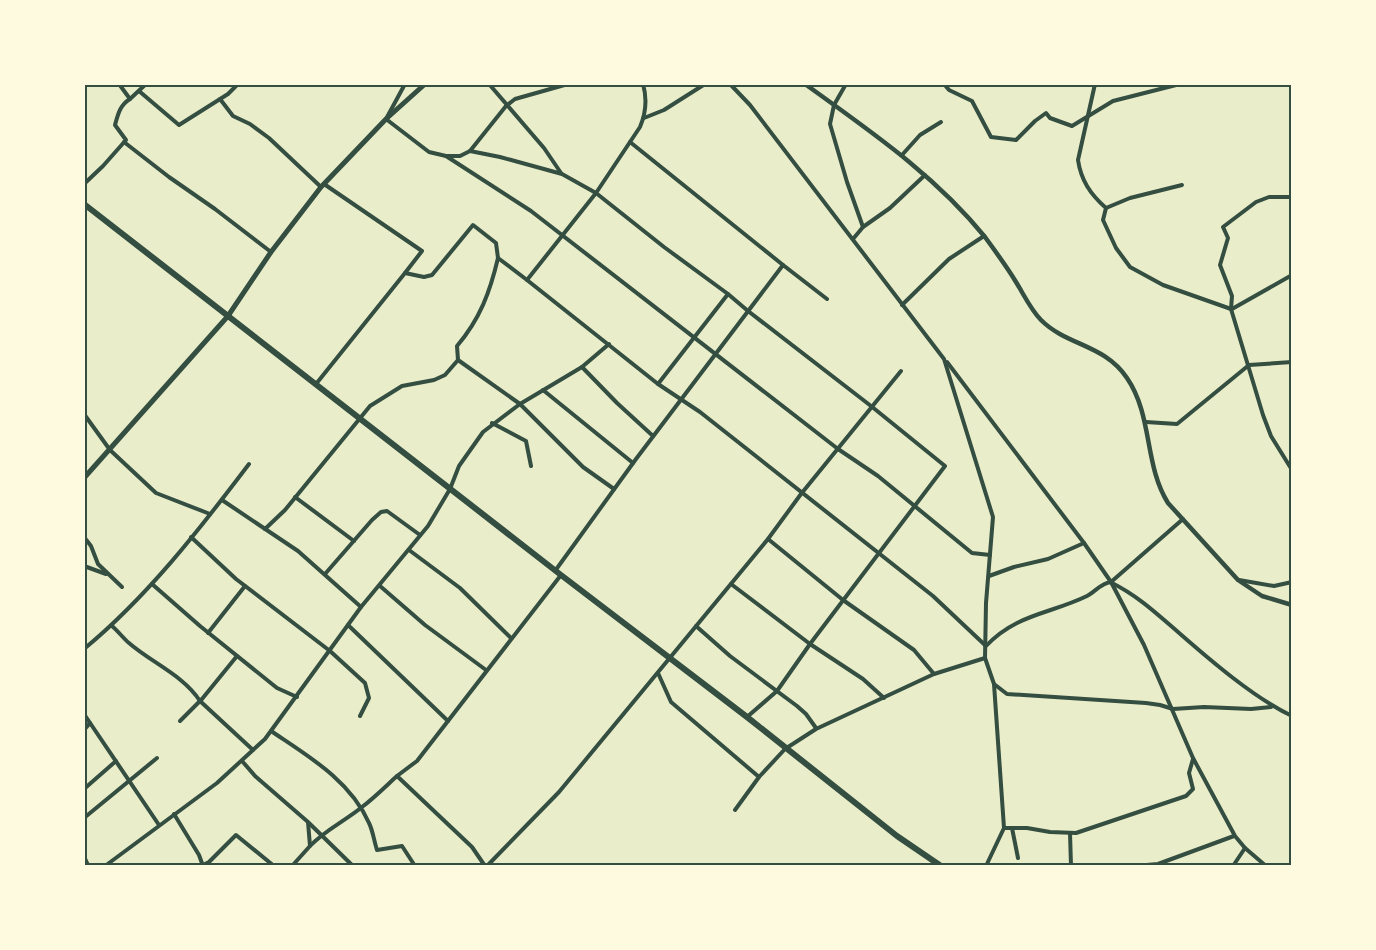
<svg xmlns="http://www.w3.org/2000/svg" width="1376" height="950" font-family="Jost,sans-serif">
  <rect width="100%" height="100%" fill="#e9edc9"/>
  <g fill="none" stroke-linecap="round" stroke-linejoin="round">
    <g stroke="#344e41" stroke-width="4">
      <polyline points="119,84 130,99 146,84"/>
      <polyline points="405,84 386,119 429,152 446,156 531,211 838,449 878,476 972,553 990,555"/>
      <polyline points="489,84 544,148 561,173"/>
      <path d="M643,84C647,98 646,113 640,127L596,193L527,280L658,384L700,412L933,596L986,646C1016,614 1050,614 1087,596C1095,592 1101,583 1111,582L1183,519"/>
      <polyline points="730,84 750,105 944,359 993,517 986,603 985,658 994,684 1004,828 986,866"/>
      <polyline points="846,84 834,105 830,124 847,182 863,227"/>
      <polyline points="944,84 949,90 972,101 991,137 1016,140 1035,121 1046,113 1050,118 1072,126 1113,101 1180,84"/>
      <path d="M1095,84L1078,160C1081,180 1090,194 1106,208L1103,220L1116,248L1130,267L1163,285L1231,309L1263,415L1271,436L1292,470"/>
      <polyline points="139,91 179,125 228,94 238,84"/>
      <polyline points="220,99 233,116 250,124 269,138 321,187"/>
      <polyline points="644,118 664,110 705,84"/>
      <polyline points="124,142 169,177 215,209 271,252"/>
      <polyline points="630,142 783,265"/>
      <polyline points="470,151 506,106 515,99 568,84"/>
      <polyline points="902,155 920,135 941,122"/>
      <polyline points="446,156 460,156 470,151 500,157 562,174 596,193 664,247 728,294 748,311 871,406 945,466 810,644 777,691 747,717"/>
      <path d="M84,184L103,166L126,140L115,125C118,114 120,105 130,99"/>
      <polyline points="324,184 422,251 405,273"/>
      <polyline points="1106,208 1130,198 1182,185"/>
      <polyline points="853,239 863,227 890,208 925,175"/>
      <path d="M498,258C490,292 480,319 457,346L458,360L520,404L583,467L614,489"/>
      <polyline points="902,305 949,259 984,236"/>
      <polyline points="1231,309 1232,296 1220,265 1228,238 1223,227 1256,202 1269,197 1290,197 1292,199"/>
      <polyline points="1232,309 1292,275"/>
      <polyline points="947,362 1084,543 1111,582 1144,645 1193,758 1235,836 1245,848 1266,866"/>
      <polyline points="582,367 617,403 653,436"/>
      <polyline points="316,384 405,273 424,277 432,275 473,225 496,243 498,258 527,280"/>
      <polyline points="658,384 728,294"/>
      <polyline points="543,390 633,463"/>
      <polyline points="84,414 110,450 156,493 210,514"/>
      <polyline points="1146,422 1177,424 1249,365 1292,362"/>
      <polyline points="492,423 526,441 531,466"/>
      <polyline points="295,497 354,541"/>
      <polyline points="222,500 298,551 361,607"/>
      <polyline points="265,529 285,510 370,406 402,386 434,380 445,375 458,360"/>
      <polyline points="84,537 91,546 98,564 122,587"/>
      <polyline points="191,537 236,579 330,651 365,683 369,698 360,716"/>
      <polyline points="768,539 843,600 914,650 934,674"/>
      <polyline points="409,550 460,588 511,638"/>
      <polyline points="84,566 106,574"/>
      <polyline points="555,571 636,459 783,265 827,299"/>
      <polyline points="325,574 372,520 381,512 387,511 420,535"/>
      <polyline points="989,576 1014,567 1048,559 1084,543"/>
      <polyline points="1239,580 1274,586 1292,582"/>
      <path d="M1112,583C1138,596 1156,613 1178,632C1210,660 1254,698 1292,716"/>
      <polyline points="152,584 200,626 277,688 297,697"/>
      <polyline points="731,584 810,644 863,679 884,698"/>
      <polyline points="380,586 425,625 486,670"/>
      <polyline points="348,625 448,721"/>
      <path d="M112,626C118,631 123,638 129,643C152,663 183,675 200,701L253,750"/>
      <polyline points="696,626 730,656 797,706 806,714 816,728"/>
      <polyline points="208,633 245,586"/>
      <path d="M84,649C148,596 199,530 249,464"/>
      <polyline points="658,673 671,702 759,777"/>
      <polyline points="994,684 1007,694 1146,703 1160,705 1173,709 1204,707 1251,709 1271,707"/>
      <polyline points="84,714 159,825"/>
      <polyline points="180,721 202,699 237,656"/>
      <polyline points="84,730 90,723"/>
      <path d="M271,731C308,756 350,780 369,823C373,831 374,841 377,850L402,846L415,866"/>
      <polyline points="242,761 255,776 308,822 310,846 292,866"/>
      <polyline points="84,789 116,761"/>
      <polyline points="735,810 759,777 785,749 816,729 934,674 985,658"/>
      <polyline points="174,814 199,855 203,866"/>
      <polyline points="84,818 157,758"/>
      <polyline points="309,823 353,866"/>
      <polyline points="1004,828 1027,828 1050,832 1076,833 1186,796 1193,789 1189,773 1193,759"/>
      <polyline points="1012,828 1018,858"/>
      <polyline points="1070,833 1071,866"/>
      <path d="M310,846C325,830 345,821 362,807C374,798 386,786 397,776"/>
      <polyline points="203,865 209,862 236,835 274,866"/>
      <polyline points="105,866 217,783 265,739 361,607 428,526 450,489 459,466 483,432 520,404 582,367 609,344"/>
      <polyline points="485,866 472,847 397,776 417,761 561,575"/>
      <polyline points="487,866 559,792 768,539 801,494 901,371"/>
      <polyline points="1135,866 1158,864 1234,836"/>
      <polyline points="1233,866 1245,848"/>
    </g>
    <g stroke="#344e41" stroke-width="4.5">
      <path d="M805,84C870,131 935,175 985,237C996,252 1007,267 1016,282C1024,295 1031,310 1041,320C1067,346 1104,344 1127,378C1153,416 1144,465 1168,503L1238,580L1262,596L1292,605"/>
      <polyline points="84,857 88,866"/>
    </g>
    <polyline stroke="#344e41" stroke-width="5" points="84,478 228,316 271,252 321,187 386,119 425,84"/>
    <polyline stroke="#344e41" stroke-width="6" points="84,204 561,575 747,717 897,836 941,866"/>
  </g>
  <rect width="1376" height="950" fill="none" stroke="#fefae0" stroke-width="171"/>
  <rect x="86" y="86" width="1204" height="778" fill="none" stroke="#344e41" stroke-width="2"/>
</svg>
